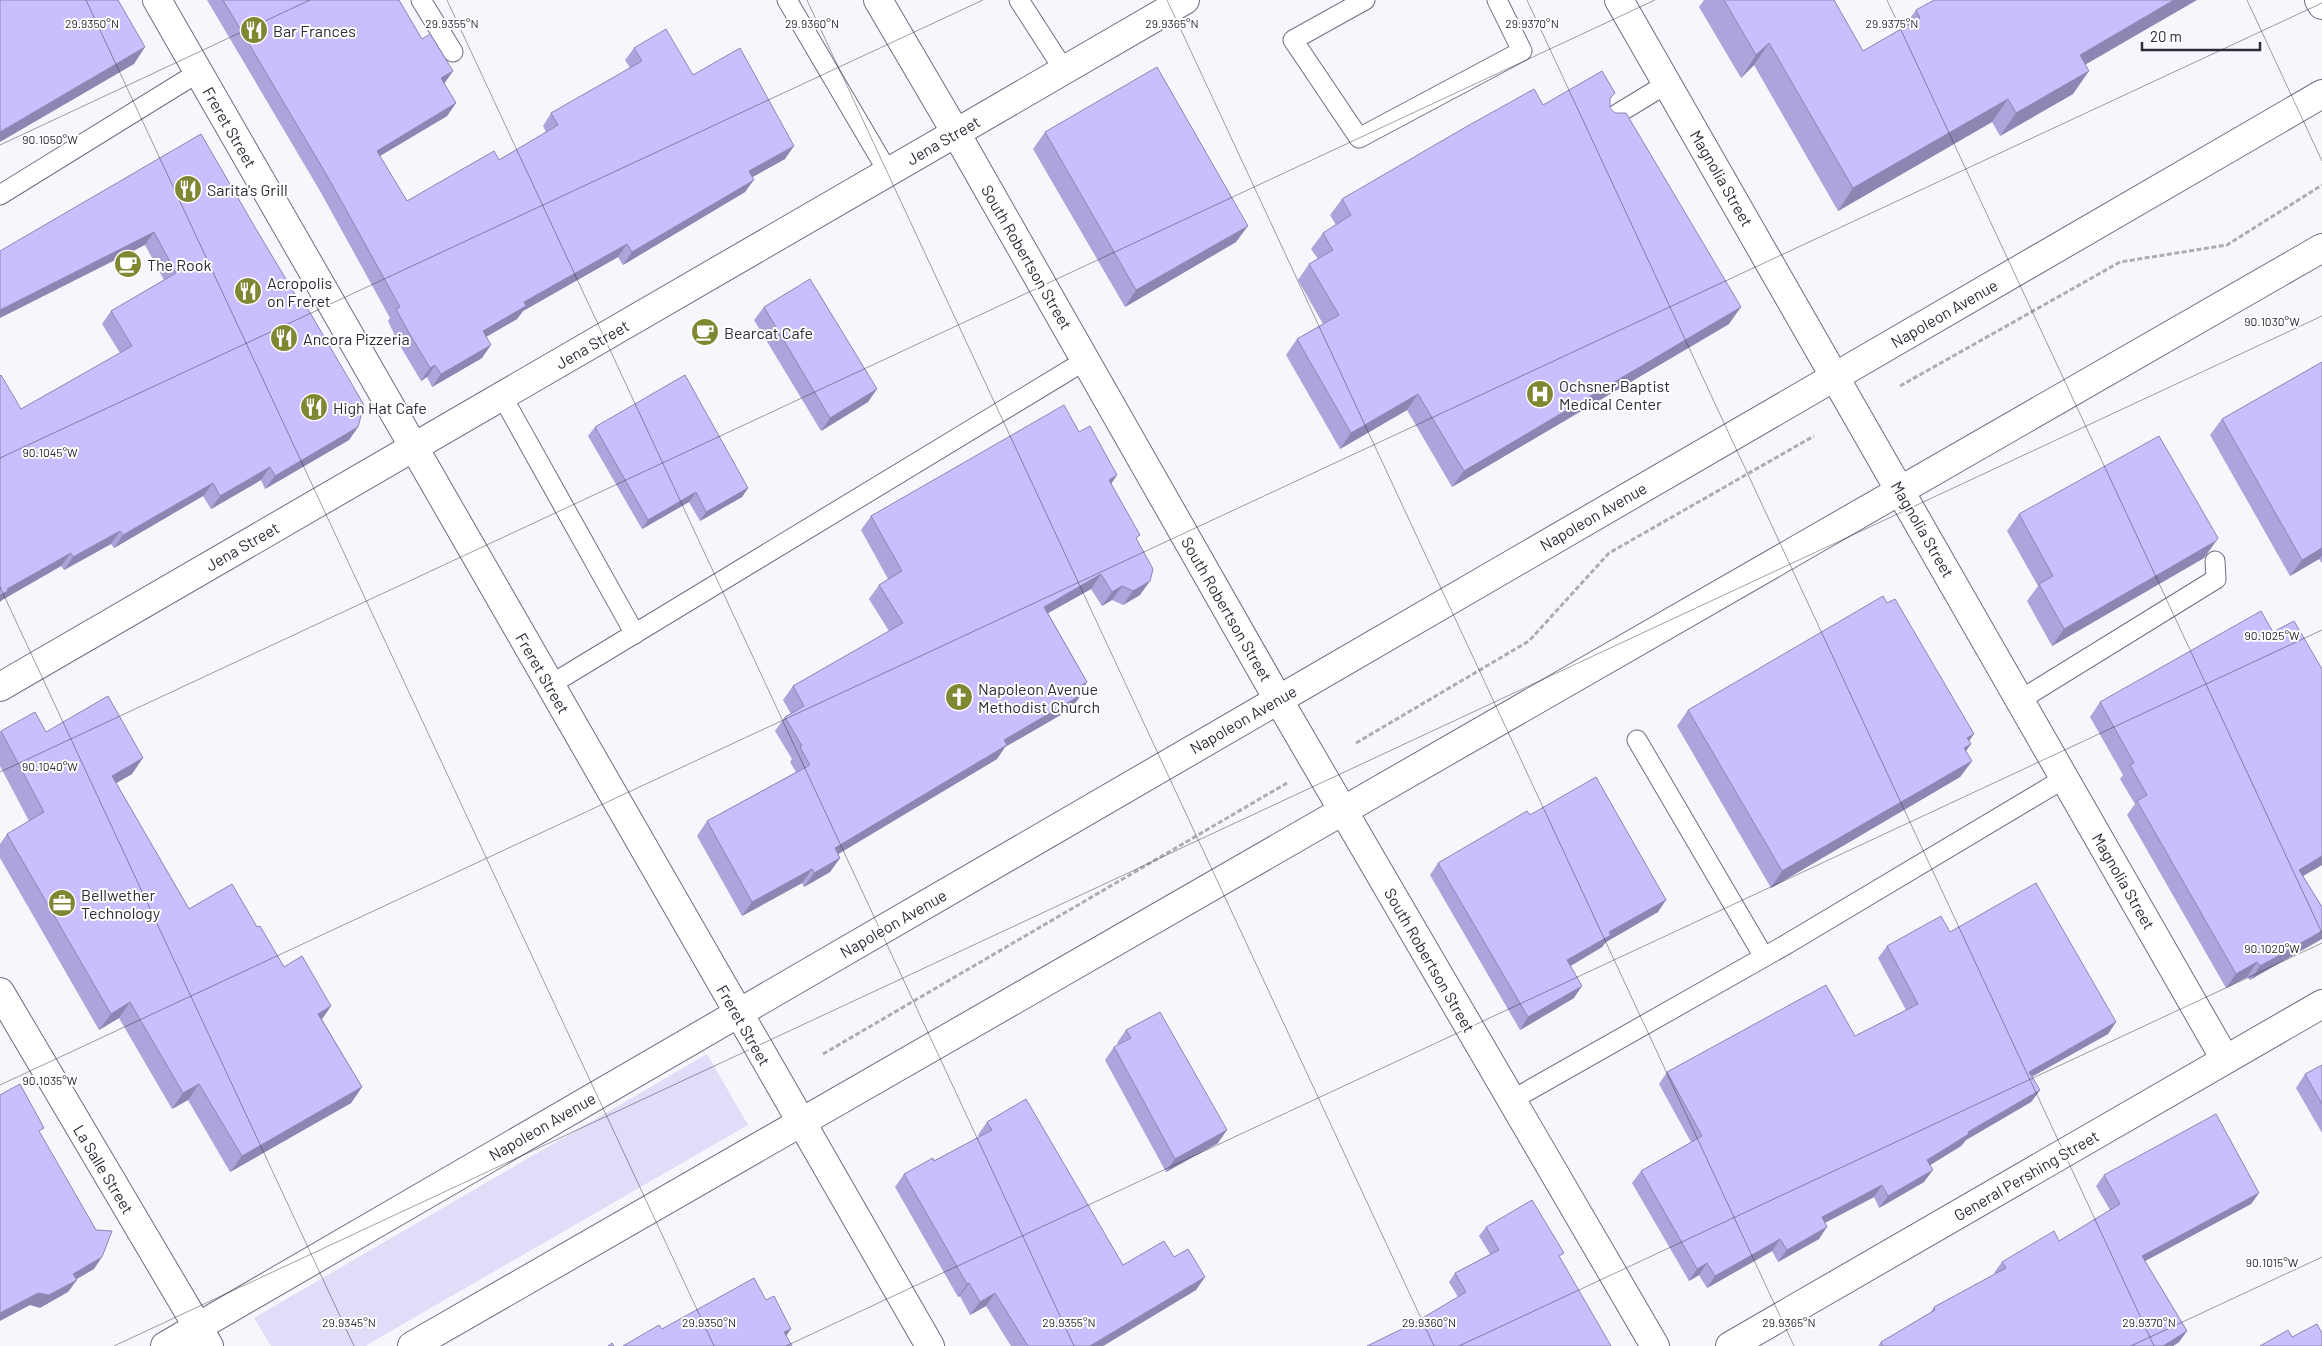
<svg xmlns="http://www.w3.org/2000/svg" width="2322" height="1346" font-family="Barlow,sans-serif">
  <rect width="100%" height="100%" fill="#f7f6fc"/>
  <polygon fill="#e1dcf8" points="707,1054 748,1125 365,1346 271,1346 254,1318"/>
  <g fill="none" stroke-linecap="round" stroke-linejoin="round">
    <g stroke="#716c84" stroke-width="21">
      <g id="service">
        <polyline points="421,0 453,52"/>
        <polyline points="787,0 888,172"/>
        <polyline points="1019,0 1064,70"/>
        <polyline points="1365,0 1293,40 1359,138 1522,51 1497,0"/>
        <polyline points="1609,119 1668,83"/>
        <polyline points="0,195 199,72"/>
        <polyline points="502,396 635,634"/>
        <polyline points="550,685 1086,360"/>
        <polyline points="2020,700 2216,579 2215,561"/>
        <polyline points="1637,740 1764,957"/>
        <polyline points="1512,1100 1787,944 2065,778"/>
      </g>
    </g>
    <g stroke="#716c84" stroke-width="30">
      <g id="minor">
        <polyline points="157,0 930,1346"/>
        <polyline points="878,0 956,133 1278,699 1655,1346"/>
        <polyline points="1619,0 2225,1059"/>
        <polyline points="2319,0 2322,5"/>
        <polyline points="0,687 1185,0"/>
        <polyline points="0,992 209,1346"/>
        <polyline points="1730,1346 2322,1004"/>
      </g>
    </g>
    <g stroke="#716c84" stroke-width="30">
      <g id="secondary">
        <polyline points="165,1346 2322,94"/>
        <polyline points="412,1346 2322,248"/>
      </g>
    </g>
    <g stroke="#adacb3" stroke-width="3" stroke-dasharray="5 2.5" stroke-linecap="butt">
      <polyline points="1900,386 2120,262 2227,245 2322,185"/>
      <polyline points="1356,743 1529,641 1609,553 1814,436"/>
      <polyline points="823,1054 1287,783"/>
    </g>
    <use href="#service" stroke="#fff" stroke-width="19"/>
    <use href="#minor" stroke="#fff" stroke-width="28"/>
    <use href="#secondary" stroke="#fff" stroke-width="28"/>
  </g>
  <g fill="#afa3db">
    <polygon points="207,0 399,0 422,39 453,71 444,83 456,103 447,116 380,156 407,201 499,160 546,132 543,126 551,113 630,68 625,60 634,48 693,75 785,159 752,177 745,192 623,265 618,257 523,311 517,319 486,337 482,358 432,387 427,377 421,381 399,344 388,321 390,318 320,191"/>
    <polygon points="1704,0 1834,0 1863,51 1903,28 1916,10 2085,65 2073,94 2000,136 1992,122 1838,211 1754,65 1741,78 1699,7"/>
    <polygon points="1615,93 1610,99 1610,108 1729,324 1452,487 1407,410 1340,449 1286,355 1297,339 1323,324 1298,280 1309,264 1318,259 1311,249 1323,233 1336,225 1330,215 1342,199 1543,105"/>
    <polygon points="1045,132 1236,242 1125,307 1033,149"/>
    <polygon points="201,134 358,427 349,440 265,489 261,480 211,509 203,496 114,548 111,544 64,570 61,566 2,600 0,602 21,409 120,353 102,324 111,311 164,280 145,245"/>
    <polygon points="764,307 868,402 821,431 754,320"/>
    <polygon points="2322,362 2322,563 2319,559 2290,576 2210,435 2222,419"/>
    <polygon points="595,427 748,488 742,497 700,521 689,502 642,529 588,436"/>
    <polygon points="1079,432 1111,484 1137,540 1140,595 1123,605 1112,600 1102,606 1091,589 1048,613 1087,682 1080,693 1081,695 1071,709 1005,747 997,759 838,854 840,858 830,872 804,887 802,883 742,916 697,836 707,821 796,772 790,762 792,759 775,731 785,717 791,714 783,700 793,686 889,631 869,599 879,585 888,579 861,530 871,516"/>
    <polygon points="2019,514 2216,541 2204,558 2052,646 2027,601 2038,586 2007,531"/>
    <polygon points="2273,632 2322,669 2322,865 2303,876 2322,907 2250,980 2247,977 2226,988 2127,815 2135,804 2120,779 2123,775 2090,717 2100,702"/>
    <polygon points="1688,710 1969,741 1966,752 1972,761 1960,777 1771,888 1677,726"/>
    <polygon points="1,731 46,732 132,774 116,783 189,909 257,927 284,967 331,1006 322,1019 362,1087 351,1103 230,1172 188,1100 172,1109 119,1018 99,1030 0,858 0,844 7,834 29,821 0,766 0,732"/>
    <polygon points="1530,815 1658,912 1606,942 1602,947 1570,966 1574,998 1520,1030 1430,875 1438,863"/>
    <polygon points="1950,932 2116,1022 2108,1034 2032,1077 2040,1090 2031,1102 1966,1140 1961,1146 1930,1165 1924,1182 1879,1208 1874,1197 1825,1223 1819,1239 1778,1262 1772,1251 1707,1288 1699,1275 1689,1281 1632,1183 1641,1171 1691,1142 1659,1084 1667,1072 1855,1036 1906,1010 1878,958 1887,946"/>
    <polygon points="1126,1030 1218,1143 1166,1172 1105,1060 1114,1047 1118,1045 1117,1043"/>
    <polygon points="2322,1065 2322,1133 2296,1088 2305,1074"/>
    <polygon points="987,1122 1123,1265 1174,1257 1196,1290 1103,1346 1011,1346 986,1306 970,1315 960,1296 958,1297 895,1187 904,1174 934,1161 979,1137 978,1135"/>
    <polygon points="2104,1175 2259,1193 2251,1204 2145,1261 2187,1331 2179,1342 2173,1346 1878,1346 1881,1342 1930,1313 1934,1307 1995,1274 1994,1273 2002,1262 2059,1241 2110,1210 2096,1186"/>
    <polygon points="1486,1227 1564,1253 1416,1322 1458,1297 1449,1282 1455,1273 1490,1254 1479,1236"/>
  </g>
  <g fill="#8e85b2">
    <polygon points="2174,0 2197,0 2064,77 2080,55"/>
    <polygon points="1769,43 1754,65 1741,78 1756,55"/>
    <polygon points="145,47 134,64 0,142 0,132"/>
    <polygon points="453,71 444,84 441,78"/>
    <polygon points="2089,71 2073,94 2000,136 2016,113"/>
    <polygon points="2008,99 1992,122 1838,211 1853,188"/>
    <polygon points="456,103 447,116 368,163 377,151"/>
    <polygon points="794,146 785,159 740,184 749,171"/>
    <polygon points="754,180 745,192 623,265 632,252"/>
    <polygon points="1248,226 1236,242 1125,307 1136,290"/>
    <polygon points="154,232 145,245 0,318 0,310"/>
    <polygon points="627,244 618,257 523,311 517,319 474,344 483,331 524,302"/>
    <polygon points="1741,307 1729,324 1452,487 1464,471"/>
    <polygon points="491,345 482,358 432,387 441,374"/>
    <polygon points="435,365 427,377 421,381 430,368"/>
    <polygon points="877,389 868,402 821,431 830,418"/>
    <polygon points="1418,394 1407,410 1340,449 1351,433"/>
    <polygon points="358,427 349,440 265,489 275,476"/>
    <polygon points="270,467 261,480 211,509 220,496"/>
    <polygon points="1117,475 1108,489 1109,480"/>
    <polygon points="213,483 203,496 114,548 123,535"/>
    <polygon points="748,488 742,497 700,521 706,512"/>
    <polygon points="696,492 689,502 642,529 648,520"/>
    <polygon points="120,531 111,544 64,570 73,557"/>
    <polygon points="2216,541 2204,558 2052,646 2064,629"/>
    <polygon points="2322,548 2322,555 2319,559 2290,576 2302,560"/>
    <polygon points="71,553 61,566 2,600 0,602 0,595 7,589"/>
    <polygon points="1101,574 1091,589 1034,621 1044,607"/>
    <polygon points="1150,581 1140,595 1123,605 1133,591"/>
    <polygon points="1122,586 1112,600 1102,606 1112,592"/>
    <polygon points="1087,682 1077,696 1077,688"/>
    <polygon points="1081,695 1071,709 1005,747 997,759 825,862 835,848 1004,740"/>
    <polygon points="1974,734 1962,751 1967,738"/>
    <polygon points="1971,744 1959,761 1964,748"/>
    <polygon points="143,758 132,774 101,792 112,776"/>
    <polygon points="1972,761 1960,777 1771,888 1782,871"/>
    <polygon points="2322,856 2322,865 2289,884 2299,870"/>
    <polygon points="840,858 830,872 804,887 814,873"/>
    <polygon points="812,869 802,883 742,916 752,902"/>
    <polygon points="1666,900 1658,912 1606,942 1602,947 1559,973 1567,960 1609,932"/>
    <polygon points="2322,931 2322,939 2250,980 2260,966"/>
    <polygon points="2257,962 2247,977 2226,988 2236,974"/>
    <polygon points="1582,986 1574,998 1520,1030 1528,1017"/>
    <polygon points="130,1002 119,1018 99,1030 111,1014"/>
    <polygon points="331,1006 320,1022 318,1014"/>
    <polygon points="2116,1022 2108,1034 2020,1083 2029,1072"/>
    <polygon points="199,1084 188,1100 172,1109 183,1093"/>
    <polygon points="362,1087 351,1103 230,1172 242,1156"/>
    <polygon points="2040,1090 2031,1102 1966,1140 1961,1146 1919,1172 1927,1160 1968,1132"/>
    <polygon points="1227,1130 1218,1143 1166,1172 1175,1159"/>
    <polygon points="1933,1170 1924,1182 1879,1208 1888,1196"/>
    <polygon points="1882,1185 1874,1197 1813,1229 1822,1217"/>
    <polygon points="2259,1193 2251,1204 2134,1267 2142,1256"/>
    <polygon points="1827,1227 1819,1239 1778,1262 1787,1250"/>
    <polygon points="1780,1239 1772,1251 1707,1288 1715,1276"/>
    <polygon points="102,1257 94,1269 65,1286 73,1274"/>
    <polygon points="1707,1263 1699,1275 1689,1281 1697,1269"/>
    <polygon points="1205,1277 1196,1290 1103,1346 1090,1346"/>
    <polygon points="77,1280 68,1292 40,1308 30,1305 0,1321 0,1313 38,1293"/>
    <polygon points="969,1283 960,1296 958,1297 967,1284"/>
    <polygon points="995,1293 986,1306 970,1315 980,1302"/>
    <polygon points="791,1329 782,1342 784,1332"/>
    <polygon points="2187,1331 2179,1342 2173,1346 2163,1346"/>
  </g>
  <g fill="#cbbeff" stroke="#8e85b2">
    <polygon points="0,0 118,0 145,47 0,132"/>
    <polygon points="223,0 399,0 422,39 430,34 453,71 441,78 456,103 377,151 407,201 494,151 499,160 558,125 551,113 642,61 634,48 666,29 693,75 740,48 794,146 749,171 754,180 632,252 627,244 524,302 526,306 483,331 491,345 441,374 435,365 430,368 408,331 396,309 400,307 329,179"/>
    <polygon points="1724,0 1834,0 1863,51 1920,18 1916,10 1934,0 2174,0 2080,55 2089,71 2016,113 2008,99 1853,188 1769,43 1756,55"/>
    <polygon points="1157,67 1248,226 1136,290 1045,132"/>
    <polygon points="1602,71 1615,93 1610,98 1610,108 1615,113 1626,113 1741,307 1464,471 1418,394 1351,433 1297,339 1339,315 1309,264 1333,250 1323,233 1351,215 1342,199 1464,128 1534,89 1543,105"/>
    <polygon points="201,134 256,229 299,301 302,299 364,405 358,427 275,476 270,467 220,496 213,483 123,535 120,531 73,557 71,553 7,589 8,591 0,595 0,376 1,375 21,409 132,346 111,311 176,273 154,232 0,310 0,251"/>
    <polygon points="810,279 877,389 830,418 764,307"/>
    <polygon points="2322,362 2322,548 2302,560 2222,419"/>
    <polygon points="685,375 748,488 706,512 696,492 648,520 595,427"/>
    <polygon points="1064,405 1079,432 1090,426 1117,475 1109,480 1140,535 1136,538 1153,569 1150,581 1133,591 1122,586 1112,592 1101,574 1044,607 1087,682 1077,688 1081,695 1004,740 1007,745 835,848 840,858 814,873 812,869 752,902 707,821 810,765 800,747 802,746 785,717 804,706 793,686 903,623 879,585 902,571 871,516"/>
    <polygon points="2159,436 2218,538 2216,541 2064,629 2039,584 2053,576 2019,514"/>
    <polygon points="1883,596 1887,603 1895,599 1974,734 1967,738 1971,744 1964,748 1972,761 1782,871 1688,710"/>
    <polygon points="2261,611 2273,632 2294,621 2322,669 2322,856 2299,870 2322,907 2322,931 2260,966 2257,962 2236,974 2137,801 2147,795 2130,765 2134,763 2100,702"/>
    <polygon points="108,696 143,758 112,776 189,909 232,884 257,927 260,926 284,967 302,956 331,1006 318,1014 362,1087 242,1156 199,1084 183,1093 130,1002 111,1014 7,834 44,812 1,731 35,712 46,732"/>
    <polygon points="1596,777 1666,900 1609,932 1611,935 1567,960 1582,986 1528,1017 1438,863 1527,811 1530,815"/>
    <polygon points="2036,883 2116,1022 2029,1072 2040,1090 1968,1132 1969,1134 1927,1160 1933,1170 1888,1196 1882,1185 1822,1217 1827,1227 1787,1250 1780,1239 1715,1276 1707,1263 1697,1269 1641,1171 1702,1136 1667,1072 1826,985 1855,1036 1918,1004 1887,946 1941,916 1950,932"/>
    <polygon points="1160,1012 1227,1130 1175,1159 1114,1047 1131,1038 1126,1030"/>
    <polygon points="2322,1065 2322,1104 2305,1074"/>
    <polygon points="20,1084 44,1128 39,1131 96,1230 112,1231 102,1257 73,1274 77,1280 49,1295 38,1293 0,1313 0,1095"/>
    <polygon points="1026,1099 1123,1265 1164,1241 1174,1257 1188,1249 1205,1277 1090,1346 1028,1346 995,1293 980,1302 969,1283 967,1284 904,1174 933,1158 934,1161 992,1130 987,1122"/>
    <polygon points="2216,1114 2259,1193 2142,1256 2187,1331 2163,1346 1883,1346 1881,1342 1935,1310 1934,1307 2006,1268 2002,1262 2054,1231 2059,1241 2120,1204 2104,1175"/>
    <polygon points="1532,1200 1564,1253 1559,1256 1611,1346 1367,1346 1416,1322 1466,1292 1455,1273 1499,1250 1486,1227"/>
    <polygon points="754,1278 766,1300 774,1296 791,1329 784,1332 792,1346 623,1346 659,1325 662,1329"/>
    <polygon points="2317,1324 2322,1333 2322,1346 2260,1346 2288,1330 2292,1337"/>
    <polygon points="612,1343 614,1346 608,1346"/>
  </g>
  <path fill="none" stroke="#2d2b35" stroke-width="1" stroke-opacity="0.45" d="M86,0L714,1346M447,0L1074,1346M807,0L1434,1346M1167,0L1794,1346M1527,0L2154,1346M1887,0L2322,933M2247,0L2322,161M0,145L310,0M0,458L983,0M0,587L354,1346M0,772L1655,0M0,1085L2322,3M114,1346L2322,316M786,1346L2322,630M1459,1346L2322,943M2131,1346L2322,1257"/>
  <defs>
    <g id="restaurant-disc" transform="scale(1.4375)"><circle r="9.5" fill="#808733" stroke="#fff"/><path d="M-5-6h1v4h1v-4h1v4h1v-4h1v5L-1.5 .5V6h-2V.5L-5-1ZM5-6V6H3V1.5H1.5Q1.5-4 5-6Z" fill="#fff"/></g>
    <g id="cafe-disc" transform="scale(1.4375)"><circle r="9.5" fill="#808733" stroke="#fff"/><path d="M-5.5-4.5H6V0H3Q3 3.5 0 3.5H-2.5Q-5.5 3.5-5.5 0ZM3-3.2v2h1.7v-2ZM-6 4.5H4V6H-6Z" fill="#fff"/></g>
    <g id="hospital-disc" transform="scale(1.4375)"><circle r="9.5" fill="#808733" stroke="#fff"/><path d="M-5-5h3v3.5h4V-5h3V5h-3V1.5h-4V5h-3Z" fill="#fff"/></g>
    <g id="church-disc" transform="scale(1.4375)"><circle r="9.5" fill="#808733" stroke="#fff"/><path d="M-1.2-6h2.4v3.5h3.3v2.4h-3.3V6h-2.4V-.1h-3.3v-2.4h3.3Z" fill="#fff"/></g>
    <g id="office-disc" transform="scale(1.4375)"><circle r="9.5" fill="#808733" stroke="#fff"/><path d="M-6-3h4V-5.5h4V-3h4V5H-6ZM-1-4.5V-3h2v-1.5ZM-6 0V1H6V0Z" fill="#fff"/></g>
  </defs>
  <g fill-rule="evenodd">
    <use href="#restaurant-disc" x="254" y="30"/>
    <use href="#restaurant-disc" x="188" y="189"/>
    <use href="#cafe-disc" x="128" y="264"/>
    <use href="#restaurant-disc" x="248" y="291"/>
    <use href="#cafe-disc" x="705" y="332"/>
    <use href="#restaurant-disc" x="284" y="338"/>
    <use href="#hospital-disc" x="1540" y="394"/>
    <use href="#restaurant-disc" x="314" y="407"/>
    <use href="#church-disc" x="959" y="697"/>
    <use href="#office-disc" x="62" y="903"/>
  </g>
  <g text-anchor="middle" dominant-baseline="central" stroke-width="4" stroke-linejoin="round" paint-order="stroke">
    <g font-size="16" fill="#2d2b35" stroke="#fff" text-anchor="start">
      <text x="273" y="30">Bar Frances</text>
      <text x="207" y="189">Sarita's Grill</text>
      <text x="147" y="264">The Rook</text>
      <text x="267" y="282">Acropolis<tspan x="267" dy="18">on Freret</tspan></text>
      <text x="724" y="332">Bearcat Cafe</text>
      <text x="303" y="338">Ancora Pizzeria</text>
      <text x="1559" y="385">Ochsner Baptist<tspan x="1559" dy="18">Medical Center</tspan></text>
      <text x="333" y="407">High Hat Cafe</text>
      <text x="978" y="688">Napoleon Avenue<tspan x="978" dy="18">Methodist Church</tspan></text>
      <text x="81" y="894">Bellwether<tspan x="81" dy="18">Technology</tspan></text>
    </g>
    <g font-size="16" fill="#2d2b35" stroke="#fff">
      <text transform="translate(230 127) rotate(60)">Freret Street</text>
      <text transform="translate(943 140) rotate(-30)">Jena Street</text>
      <text transform="translate(1722 178) rotate(60)">Magnolia Street</text>
      <text transform="translate(1027 257) rotate(60)">South Robertson Street</text>
      <text transform="translate(1944 313) rotate(-30)">Napoleon Avenue</text>
      <text transform="translate(592 344) rotate(-30)">Jena Street</text>
      <text transform="translate(1593 516) rotate(-30)">Napoleon Avenue</text>
      <text transform="translate(1923 529) rotate(60)">Magnolia Street</text>
      <text transform="translate(242 546) rotate(-30)">Jena Street</text>
      <text transform="translate(1227 609) rotate(60)">South Robertson Street</text>
      <text transform="translate(543 673) rotate(60)">Freret Street</text>
      <text transform="translate(1243 719) rotate(-30)">Napoleon Avenue</text>
      <text transform="translate(2124 881) rotate(60)">Magnolia Street</text>
      <text transform="translate(893 923) rotate(-30)">Napoleon Avenue</text>
      <text transform="translate(1430 960) rotate(60)">South Robertson Street</text>
      <text transform="translate(744 1025) rotate(60)">Freret Street</text>
      <text transform="translate(542 1126) rotate(-30)">Napoleon Avenue</text>
      <text transform="translate(104 1169) rotate(59)">La Salle Street</text>
      <text transform="translate(2026 1175) rotate(-30)">General Pershing Street</text>
    </g>
  </g>
  <g font-size="12" text-anchor="middle" fill="#2d2b35" stroke="#fff" stroke-width="4" stroke-linejoin="round" paint-order="stroke">
    <text x="92" y="28">29.9350°N</text>
    <text x="452" y="28">29.9355°N</text>
    <text x="812" y="28">29.9360°N</text>
    <text x="1172" y="28">29.9365°N</text>
    <text x="1532" y="28">29.9370°N</text>
    <text x="1892" y="28">29.9375°N</text>
    <text x="50" y="144">90.1050°W</text>
    <text x="2272" y="326">90.1030°W</text>
    <text x="50" y="457">90.1045°W</text>
    <text x="2272" y="640">90.1025°W</text>
    <text x="50" y="771">90.1040°W</text>
    <text x="2272" y="953">90.1020°W</text>
    <text x="50" y="1085">90.1035°W</text>
    <text x="2272" y="1267">90.1015°W</text>
    <text x="349" y="1327">29.9345°N</text>
    <text x="709" y="1327">29.9350°N</text>
    <text x="1069" y="1327">29.9355°N</text>
    <text x="1429" y="1327">29.9360°N</text>
    <text x="1789" y="1327">29.9365°N</text>
    <text x="2149" y="1327">29.9370°N</text>
  </g>
  <path d="M2142 42v8h118v-8" fill="none" stroke="#2d2b35" stroke-width="2.5"/>
  <text x="2150" y="42" font-size="15" fill="#2d2b35" stroke="#ffffff" stroke-width="4" paint-order="stroke">20 m</text>
</svg>
